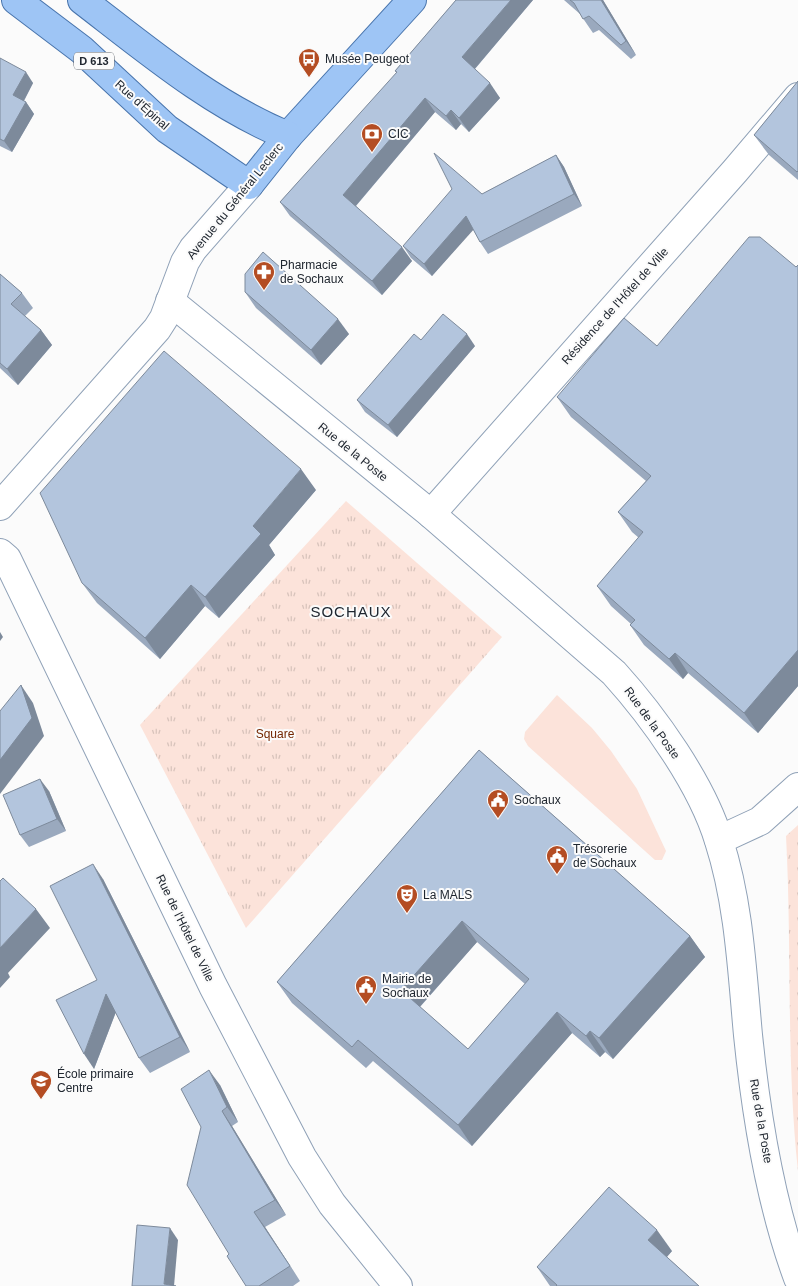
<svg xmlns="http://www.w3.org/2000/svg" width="798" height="1286" font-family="Helvetica,sans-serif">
  <defs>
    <pattern id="park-tufts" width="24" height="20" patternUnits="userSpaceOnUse" patternTransform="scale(1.25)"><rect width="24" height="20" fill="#fce3da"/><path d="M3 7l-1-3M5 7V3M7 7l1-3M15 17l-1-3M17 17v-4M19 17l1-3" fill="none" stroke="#d8c3bb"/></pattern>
  </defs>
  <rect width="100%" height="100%" fill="#fbfbfb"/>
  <polygon fill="#fce3da" points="557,695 592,728 611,751 637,789 666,851 662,860 655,860 528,746 524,739 525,732"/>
  <g fill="url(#park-tufts)">
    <polygon points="346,501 502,637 246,928 140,725"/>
    <path d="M798,825V1171C786,1060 792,947 786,836Z"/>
  </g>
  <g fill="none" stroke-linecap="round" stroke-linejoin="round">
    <g stroke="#8fa1b7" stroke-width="30">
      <g id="street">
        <path d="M170,301L431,514L614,673C653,716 702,784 719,841C739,903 742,970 748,1035C756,1114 770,1203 798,1278"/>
        <polyline points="0,506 157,329 164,318 185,262 193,249 249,185"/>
        <polyline points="431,514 735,171 798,97"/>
        <polyline points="0,553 7,559 213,986 302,1157 332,1204 398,1286"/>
        <polyline points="719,840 760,821 798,787"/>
      </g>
    </g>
    <g stroke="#4874ac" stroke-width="30">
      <g id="primary">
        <polyline points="16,0 82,50 167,129 249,185 288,136 412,0"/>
        <path d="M82,0C147,50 212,105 288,136"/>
      </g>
    </g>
    <use href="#street" stroke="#fff" stroke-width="28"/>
    <use href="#primary" stroke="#9ec5f5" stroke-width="28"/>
  </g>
  <g fill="#9aa9be" fill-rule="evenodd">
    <polygon points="456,0 533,0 475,69 500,98 469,132 461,124 456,130 435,112 356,206 412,261 382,295 290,216 280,202 397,73 395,71"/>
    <polygon points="564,0 603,0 636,55 631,59 599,30 593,33 580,14"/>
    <polygon points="0,58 33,83 24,101 26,102 34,114 12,152 0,146"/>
    <polygon points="798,81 798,180 769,155 754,135"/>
    <polygon points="556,155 564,167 582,206 488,254 480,242 473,229 432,276 411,258 403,246 482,194"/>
    <polygon points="798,265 798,686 758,733 688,673 683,679 644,645 630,625 631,624 611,606 597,586 639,538 632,532 618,512 646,481 571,417 557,397 657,346 796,267"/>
    <polygon points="0,274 22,293 33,308 25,316 41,330 52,345 18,385 0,368"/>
    <polygon points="245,292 349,334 321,365 256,308"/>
    <polygon points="421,340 475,346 397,437 365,412 357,400"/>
    <polygon points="316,490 269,545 275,555 219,618 205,606 160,659 97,603 82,583"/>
    <path d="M479,750L690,936L705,957L613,1059L605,1052L600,1057L572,1033L472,1146L373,1061L366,1068L292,1003L277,982ZM477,942L525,984L468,1049L420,1007Z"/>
    <polygon points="49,791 66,831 29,847 20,835"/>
    <polygon points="103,879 190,1052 150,1073 139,1058 116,1012 94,1069 97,980"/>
    <polygon points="220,1085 238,1122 232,1126 286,1215 265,1227 300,1281 293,1286 246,1286 229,1254"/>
    <polygon points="672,1251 667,1257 699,1286 550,1286 537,1267"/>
  </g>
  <g fill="#7d8a9b">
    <polygon points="511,0 533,0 472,72 462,57"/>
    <polygon points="601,0 603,0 636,55 626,41"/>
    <polygon points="26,72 33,83 21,106 13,95"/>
    <polygon points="490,83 500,98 469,132 459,118"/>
    <polygon points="425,98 435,112 353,209 343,195"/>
    <polygon points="26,102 34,114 12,152 4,141"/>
    <polygon points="451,110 461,124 456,130 446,116"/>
    <polygon points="556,155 564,167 582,206 574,194"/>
    <polygon points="466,216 475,228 432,276 424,264"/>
    <polygon points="402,247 412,261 382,295 372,281"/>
    <polygon points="338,319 349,334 321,365 311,350"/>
    <polygon points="41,330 52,345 18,385 7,369"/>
    <polygon points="467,334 475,346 397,437 388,425"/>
    <polygon points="301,469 316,490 269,545 275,555 219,618 205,597 253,526"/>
    <polygon points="191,585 205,606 160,659 145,638"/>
    <polygon points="0,632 3,637 0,641"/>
    <polygon points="798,650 798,686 758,733 744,713"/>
    <polygon points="675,653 688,673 683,679 669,659"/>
    <polygon points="21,685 33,703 44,736 0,794 0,760"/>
    <polygon points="40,779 49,791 66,831 57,819"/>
    <polygon points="93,864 103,879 190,1052 180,1037"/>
    <polygon points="36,909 50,928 8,973 10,977 0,988 0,948"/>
    <polygon points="462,921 477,942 416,1011 401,990"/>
    <polygon points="690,936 705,957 613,1059 599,1038"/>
    <polygon points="106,994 117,1009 94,1069 84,1054"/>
    <polygon points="557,1012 572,1033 472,1146 458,1125"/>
    <polygon points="590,1031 605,1052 600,1057 586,1036"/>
    <polygon points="209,1070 220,1085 238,1122 227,1107"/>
    <polygon points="222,1111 232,1126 286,1215 275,1200"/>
    <polygon points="254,1212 265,1227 300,1281"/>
    <polygon points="170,1228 178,1240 174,1286 164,1284"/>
    <polygon points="657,1230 672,1251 663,1261 648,1240"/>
  </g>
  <g fill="#b3c5dd" stroke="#7d8a9b" fill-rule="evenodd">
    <polygon points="456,0 511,0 462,57 490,83 459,118 451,110 446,116 425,98 343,195 402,247 372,281 280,202 397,72 395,71"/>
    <polygon points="570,0 601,0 626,41 621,45 589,16 583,19 574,3"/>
    <polygon points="0,58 26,72 13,95 26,102 4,141 0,139"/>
    <polygon points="798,81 798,171 797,172 754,135"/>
    <polygon points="434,153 482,194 556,155 574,194 480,242 466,216 424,264 403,246 452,189"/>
    <polygon points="749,237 760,237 796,267 798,265 798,650 744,713 675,653 669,659 630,625 635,620 597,586 643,532 618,512 651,476 557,397 624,318 657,346"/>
    <polygon points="263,252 338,319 311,350 245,292 245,274"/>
    <polygon points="0,274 22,293 11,304 41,330 7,369 0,363"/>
    <polygon points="443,314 467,334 388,425 357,400 414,334 421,340"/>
    <polygon points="164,351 301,469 253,526 261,534 205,597 191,585 145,638 82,583 40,493"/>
    <polygon points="21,685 32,718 0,760 0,711"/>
    <path d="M479,750L690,936L599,1038L590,1031L586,1036L557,1012L458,1125L358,1040L352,1047L277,982ZM462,921L529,979L468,1049L401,990Z"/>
    <polygon points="40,779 57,819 20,835 3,795"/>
    <polygon points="93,864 180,1037 139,1058 106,994 84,1054 56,1000 97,980 50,886"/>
    <polygon points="3,878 36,909 0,948 0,881"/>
    <polygon points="209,1070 227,1107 222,1111 275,1200 254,1212 290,1266 259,1286 246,1286 227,1256 229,1254 187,1185 201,1127 181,1089"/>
    <polygon points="609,1187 657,1230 648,1240 699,1286 556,1286 557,1285 537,1267"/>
    <polygon points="137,1225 170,1228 164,1284 176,1286 132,1286"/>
  </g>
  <defs>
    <g id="bus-pin" transform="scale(1.125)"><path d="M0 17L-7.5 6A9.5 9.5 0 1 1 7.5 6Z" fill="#b44d23" stroke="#fbfbfb"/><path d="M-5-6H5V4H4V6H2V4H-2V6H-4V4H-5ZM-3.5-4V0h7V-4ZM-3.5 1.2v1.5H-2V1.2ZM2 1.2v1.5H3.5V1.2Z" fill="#fff"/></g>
    <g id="bank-pin" transform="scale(1.125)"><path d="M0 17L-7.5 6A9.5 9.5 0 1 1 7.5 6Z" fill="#b44d23" stroke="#fbfbfb"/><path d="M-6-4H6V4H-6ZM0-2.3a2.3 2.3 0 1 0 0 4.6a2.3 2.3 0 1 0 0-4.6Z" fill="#fff"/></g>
    <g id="pharmacy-pin" transform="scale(1.125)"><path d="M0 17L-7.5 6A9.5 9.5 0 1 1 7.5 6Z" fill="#b44d23" stroke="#fbfbfb"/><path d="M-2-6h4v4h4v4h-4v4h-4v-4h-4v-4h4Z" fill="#fff"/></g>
    <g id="civic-pin" transform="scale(1.125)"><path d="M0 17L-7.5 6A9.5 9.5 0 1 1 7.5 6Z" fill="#b44d23" stroke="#fbfbfb"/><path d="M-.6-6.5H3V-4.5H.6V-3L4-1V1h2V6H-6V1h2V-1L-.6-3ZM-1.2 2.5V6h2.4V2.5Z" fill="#fff"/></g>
    <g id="theatre-pin" transform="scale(1.125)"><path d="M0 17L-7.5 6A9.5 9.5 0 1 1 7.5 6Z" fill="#b44d23" stroke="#fbfbfb"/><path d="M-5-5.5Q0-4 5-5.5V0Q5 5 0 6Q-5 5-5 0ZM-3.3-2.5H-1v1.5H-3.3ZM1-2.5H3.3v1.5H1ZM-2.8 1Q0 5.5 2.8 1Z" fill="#fff"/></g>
    <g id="school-pin" transform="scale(1.125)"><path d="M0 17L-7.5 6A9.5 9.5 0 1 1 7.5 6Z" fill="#b44d23" stroke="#fbfbfb"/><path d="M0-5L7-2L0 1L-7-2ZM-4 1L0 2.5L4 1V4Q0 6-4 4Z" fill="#fff"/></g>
  </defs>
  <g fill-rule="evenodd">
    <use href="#bus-pin" x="309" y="59"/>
    <use href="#bank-pin" x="372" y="134"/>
    <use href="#pharmacy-pin" x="264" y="272"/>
    <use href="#civic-pin" x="498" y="800"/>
    <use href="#civic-pin" x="557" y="856"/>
    <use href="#theatre-pin" x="407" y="895"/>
    <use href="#civic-pin" x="366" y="986"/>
    <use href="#school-pin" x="41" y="1081"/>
  </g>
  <g text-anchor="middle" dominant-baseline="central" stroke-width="4" stroke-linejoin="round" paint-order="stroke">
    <rect fill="#fbfbfb" stroke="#62676d" stroke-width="1" x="74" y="52.5" width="40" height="17" rx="4"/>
    <g font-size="11" font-weight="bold" fill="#202730">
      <text x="94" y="61">D 613</text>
    </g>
    <g font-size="12" fill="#202730" stroke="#fbfbfb" text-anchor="start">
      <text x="325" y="59">Musée Peugeot</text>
      <text x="388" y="134">CIC</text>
      <text x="280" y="265">Pharmacie<tspan x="280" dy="14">de Sochaux</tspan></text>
      <text x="514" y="800">Sochaux</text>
      <text x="573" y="849">Trésorerie<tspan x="573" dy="14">de Sochaux</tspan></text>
      <text x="423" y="895">La MALS</text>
      <text x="382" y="979">Mairie de<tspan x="382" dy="14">Sochaux</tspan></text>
      <text x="57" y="1074">École primaire<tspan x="57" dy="14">Centre</tspan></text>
    </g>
    <g font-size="12" fill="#202730" stroke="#fbfbfb">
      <text transform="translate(142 105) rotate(42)">Rue d'Épinal</text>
      <text transform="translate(235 201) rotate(-51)">Avenue du Général Leclerc</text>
      <text transform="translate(615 306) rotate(-48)">Résidence de l'Hôtel de Ville</text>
      <text transform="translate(353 452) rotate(39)">Rue de la Poste</text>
      <text transform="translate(652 723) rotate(54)">Rue de la Poste</text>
      <text transform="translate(185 928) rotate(64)">Rue de l'Hôtel de Ville</text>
      <text transform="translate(761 1121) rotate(80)">Rue de la Poste</text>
    </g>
    <g font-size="12" fill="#742702" stroke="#fbfbfb">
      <text x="275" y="734">Square</text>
    </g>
    <g font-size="15" letter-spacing="1" fill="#202730" stroke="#fbfbfb">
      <text x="351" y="611">SOCHAUX</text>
    </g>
  </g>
</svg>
